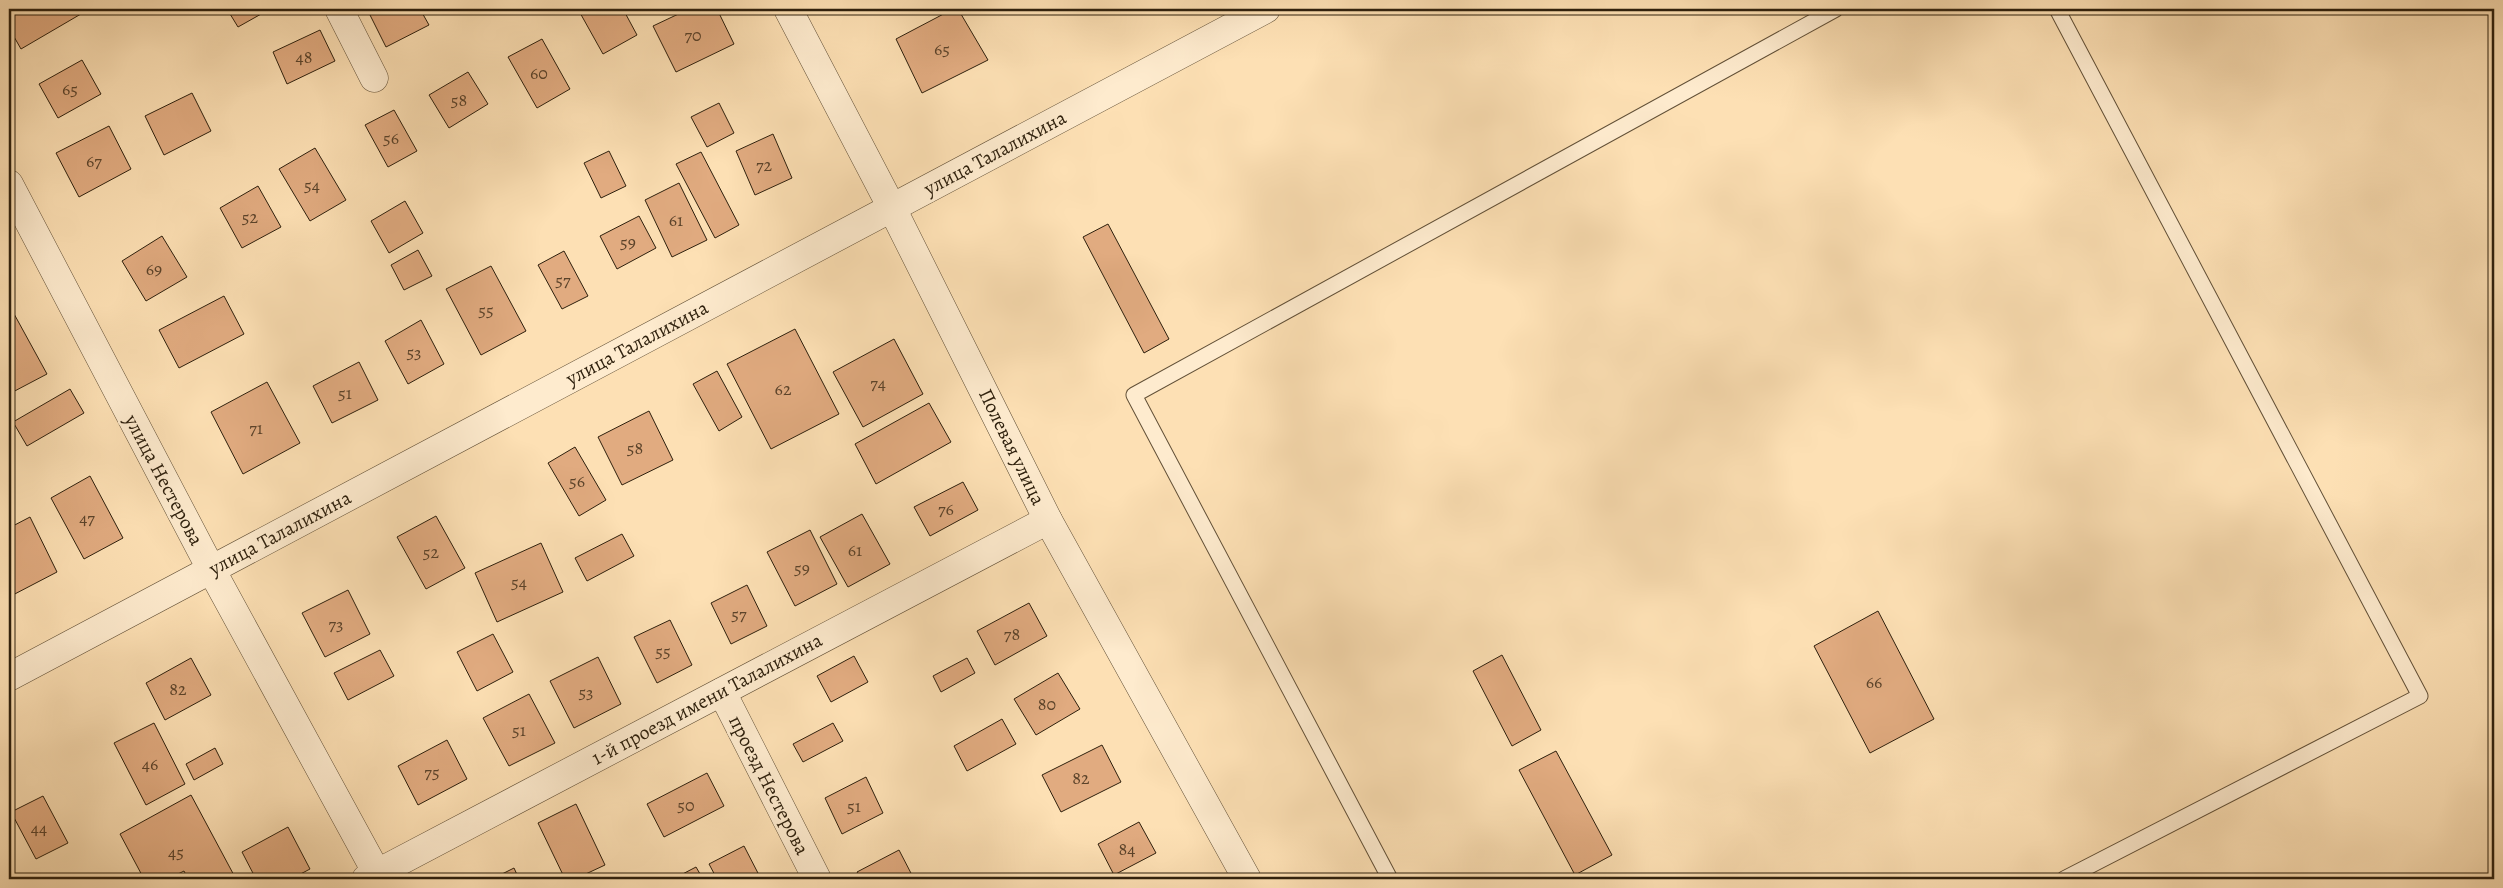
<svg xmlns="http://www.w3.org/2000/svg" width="2503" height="888" font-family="Alegreya,serif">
  <rect width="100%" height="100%" fill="#fde0b4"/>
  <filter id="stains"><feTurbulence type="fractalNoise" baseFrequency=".004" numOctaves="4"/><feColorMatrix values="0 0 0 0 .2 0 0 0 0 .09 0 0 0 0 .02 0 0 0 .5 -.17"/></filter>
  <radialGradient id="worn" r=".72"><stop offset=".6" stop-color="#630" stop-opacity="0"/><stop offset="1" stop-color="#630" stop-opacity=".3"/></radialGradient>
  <g fill="#e1ab80" stroke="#2e200d">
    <polygon points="9,9 85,9 86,11 21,49 9,28"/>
    <polygon points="227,9 270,9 238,27"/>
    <polygon points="367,9 420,9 429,25 386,47"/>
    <polygon points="584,9 623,9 637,35 603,54 579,11"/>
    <polygon points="689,9 717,9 734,44 676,72 653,26"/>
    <polygon points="953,9 958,9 988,60 922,93 896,39"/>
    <polygon points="320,30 335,61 287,84 273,52"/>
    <polygon points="542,39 570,89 537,108 508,57"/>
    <polygon points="82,60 101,94 58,118 39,84"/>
    <polygon points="468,72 488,104 449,128 429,95"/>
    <polygon points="192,93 211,131 164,155 145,116"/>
    <polygon points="719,103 734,133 707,147 691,117"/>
    <polygon points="394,110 417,151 388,167 365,125"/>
    <polygon points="109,126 131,169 79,197 56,153"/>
    <polygon points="773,134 792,178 755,195 736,151"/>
    <polygon points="315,148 346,200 310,221 279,169"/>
    <polygon points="609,151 626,186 601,198 584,163"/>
    <polygon points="701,152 739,225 715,238 676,164"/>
    <polygon points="679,183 707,240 672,257 645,200"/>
    <polygon points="258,186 281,227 242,248 220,208"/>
    <polygon points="405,201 423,233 389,253 371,221"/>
    <polygon points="639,216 656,248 617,269 600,236"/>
    <polygon points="1108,224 1169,339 1144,353 1083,237"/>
    <polygon points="162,236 187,277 146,301 122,261"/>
    <polygon points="418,250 432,276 404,290 391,265"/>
    <polygon points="564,251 588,296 562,309 538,265"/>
    <polygon points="491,266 526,331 481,355 446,289"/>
    <polygon points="224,296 244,334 179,368 159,330"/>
    <polygon points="13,312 47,374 9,394 9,314"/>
    <polygon points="421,320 444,364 408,384 385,341"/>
    <polygon points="795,329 839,414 771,449 727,364"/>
    <polygon points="894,339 923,394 863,427 833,372"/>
    <polygon points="359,362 378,400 332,423 313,386"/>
    <polygon points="717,371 742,417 719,431 693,384"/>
    <polygon points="267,382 300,443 243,474 211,412"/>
    <polygon points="70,389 84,413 27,446 13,422"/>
    <polygon points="929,403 951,442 876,484 855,444"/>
    <polygon points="649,411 673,460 622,485 598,437"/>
    <polygon points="575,447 606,500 579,516 548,463"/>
    <polygon points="90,476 123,538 84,559 51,498"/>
    <polygon points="963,482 978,510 930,536 914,507"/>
    <polygon points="862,514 890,564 848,587 820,537"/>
    <polygon points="436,516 465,568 426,589 397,537"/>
    <polygon points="30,517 57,572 9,597 9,528"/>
    <polygon points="810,530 837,584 795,606 767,552"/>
    <polygon points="622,534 634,556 587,581 575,558"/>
    <polygon points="541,543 563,592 497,622 475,573"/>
    <polygon points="747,585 767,626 731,644 711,603"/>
    <polygon points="348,590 370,634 325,657 302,613"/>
    <polygon points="1029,603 1047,636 995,665 977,631"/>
    <polygon points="1878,611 1934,719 1870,753 1814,646"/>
    <polygon points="670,620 692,665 657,683 634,637"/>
    <polygon points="493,634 513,672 477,691 457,652"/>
    <polygon points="380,650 394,676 348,700 334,673"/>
    <polygon points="1502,655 1541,730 1512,746 1473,671"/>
    <polygon points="854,656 868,682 831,702 817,676"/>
    <polygon points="598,657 621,704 574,728 550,681"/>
    <polygon points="191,658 211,695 165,720 146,683"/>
    <polygon points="967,658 975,673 941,692 933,676"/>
    <polygon points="1058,673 1080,709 1036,735 1014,699"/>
    <polygon points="529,694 555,743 509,766 483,718"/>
    <polygon points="1002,719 1016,744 967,771 954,746"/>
    <polygon points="154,723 185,784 146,805 114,743"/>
    <polygon points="833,723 843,741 803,762 793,744"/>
    <polygon points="447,740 467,779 418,805 398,766"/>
    <polygon points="1102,745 1121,782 1061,812 1042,775"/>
    <polygon points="215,748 223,764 194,780 186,764"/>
    <polygon points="1556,751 1612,855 1575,875 1519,770"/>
    <polygon points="707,773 724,806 664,837 647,804"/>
    <polygon points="866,777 883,813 842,834 825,798"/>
    <polygon points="191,795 236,879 188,879 184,871 168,879 144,879 120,834"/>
    <polygon points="43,796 68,843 36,859 11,812"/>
    <polygon points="576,804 605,865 575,879 565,879 538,823"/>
    <polygon points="1139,822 1156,853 1114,875 1098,844"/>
    <polygon points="288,827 310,869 291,879 256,879 242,852"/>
    <polygon points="744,846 760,877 756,879 717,879 709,864"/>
    <polygon points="899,850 914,879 861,879 857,872"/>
    <polygon points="696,867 703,879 673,879"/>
    <polygon points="514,868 519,879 492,879"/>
  </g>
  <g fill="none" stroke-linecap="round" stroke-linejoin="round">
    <g stroke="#625037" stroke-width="17">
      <g id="lane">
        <polyline points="2057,9 2420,696 2064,879"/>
        <polyline points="1390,879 1134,395 1836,9"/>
      </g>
    </g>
    <g stroke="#625037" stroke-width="29">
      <g id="street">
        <polyline points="339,9 374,78"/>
        <polyline points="788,9 892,208 1048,520 1247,879"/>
        <polyline points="9,184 211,569 380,879"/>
        <polyline points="9,677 1266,9"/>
        <polyline points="722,692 817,879"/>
        <polyline points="366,879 1048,520"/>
      </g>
    </g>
    <use href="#lane" stroke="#feebce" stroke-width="15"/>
    <use href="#street" stroke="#feebce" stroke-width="28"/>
  </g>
  <g text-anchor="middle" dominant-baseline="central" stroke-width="5" stroke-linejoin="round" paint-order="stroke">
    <g font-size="18" fill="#5b432a">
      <text x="693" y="35">70</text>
      <text x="942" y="49">65</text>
      <text x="304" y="57">48</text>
      <text x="539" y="73">60</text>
      <text x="70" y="89">65</text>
      <text x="459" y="100">58</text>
      <text x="391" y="138">56</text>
      <text x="94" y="161">67</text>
      <text x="764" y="165">72</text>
      <text x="312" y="185">54</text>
      <text x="250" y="217">52</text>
      <text x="676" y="220">61</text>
      <text x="628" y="242">59</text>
      <text x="154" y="269">69</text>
      <text x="563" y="280">57</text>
      <text x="486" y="310">55</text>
      <text x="414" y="352">53</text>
      <text x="878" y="383">74</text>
      <text x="783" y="389">62</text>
      <text x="345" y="393">51</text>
      <text x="256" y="428">71</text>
      <text x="635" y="448">58</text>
      <text x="577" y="481">56</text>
      <text x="946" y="509">76</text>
      <text x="87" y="518">47</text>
      <text x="855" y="550">61</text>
      <text x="431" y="552">52</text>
      <text x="802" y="568">59</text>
      <text x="519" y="582">54</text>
      <text x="739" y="614">57</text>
      <text x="336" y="624">73</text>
      <text x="1012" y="634">78</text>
      <text x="663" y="651">55</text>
      <text x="1874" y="682">66</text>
      <text x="178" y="689">82</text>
      <text x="586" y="692">53</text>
      <text x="1047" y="704">80</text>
      <text x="519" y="730">51</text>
      <text x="150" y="764">46</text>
      <text x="432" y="772">75</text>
      <text x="1081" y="778">82</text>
      <text x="686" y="805">50</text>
      <text x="854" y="806">51</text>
      <text x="39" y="828">44</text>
      <text x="1127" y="849">84</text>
      <text x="176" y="852">45</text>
    </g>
    <g font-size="20" fill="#2e200d" stroke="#feebce">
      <text transform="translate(995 153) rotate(-28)">улица Талалихина</text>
      <text transform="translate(637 343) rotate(-28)">улица Талалихина</text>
      <text transform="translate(1012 447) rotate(64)">Полевая улица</text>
      <text transform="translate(164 480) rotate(62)">улица Нестерова</text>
      <text transform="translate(280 533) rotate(-28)">улица Талалихина</text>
      <text transform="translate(707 699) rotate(-28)">1-й проезд имени Талалихина</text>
      <text transform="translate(769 785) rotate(63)">проезд Нестерова</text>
    </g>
  </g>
  <rect width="2503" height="888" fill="none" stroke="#fde0b4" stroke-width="30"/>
  <rect x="10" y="10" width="2483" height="868" fill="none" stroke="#2e200d" stroke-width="2.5"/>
  <rect x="15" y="15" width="2473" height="858" fill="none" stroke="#2e200d"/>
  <rect width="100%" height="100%" filter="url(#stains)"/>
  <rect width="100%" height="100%" fill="url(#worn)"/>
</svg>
